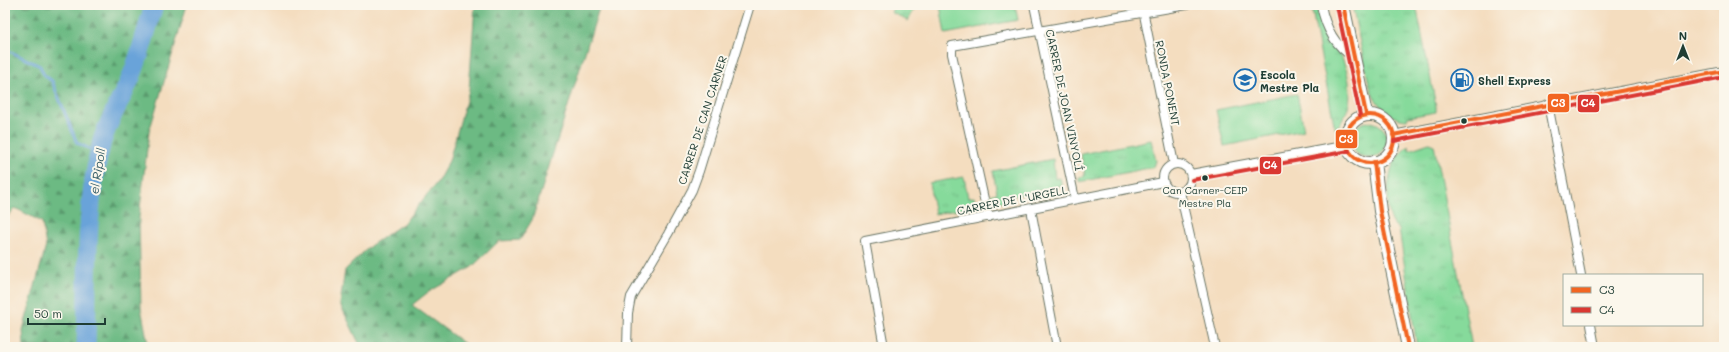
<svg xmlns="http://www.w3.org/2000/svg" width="1729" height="352" font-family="Mali,sans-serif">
  <defs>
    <pattern id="grass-tufts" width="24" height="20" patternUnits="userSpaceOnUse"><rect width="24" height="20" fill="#86da9b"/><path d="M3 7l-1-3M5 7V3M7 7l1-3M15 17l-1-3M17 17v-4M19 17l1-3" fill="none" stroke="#73bc86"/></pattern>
    <pattern id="forest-firs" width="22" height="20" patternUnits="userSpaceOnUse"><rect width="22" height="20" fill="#6cba83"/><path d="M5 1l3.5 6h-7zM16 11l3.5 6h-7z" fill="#58986c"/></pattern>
  </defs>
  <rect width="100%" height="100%" fill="#fbf7ec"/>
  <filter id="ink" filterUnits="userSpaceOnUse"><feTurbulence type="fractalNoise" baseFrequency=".025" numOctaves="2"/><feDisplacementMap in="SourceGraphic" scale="8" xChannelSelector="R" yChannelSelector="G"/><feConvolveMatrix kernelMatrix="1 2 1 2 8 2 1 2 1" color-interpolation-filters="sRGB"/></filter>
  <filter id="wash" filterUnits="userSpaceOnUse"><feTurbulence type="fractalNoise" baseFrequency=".012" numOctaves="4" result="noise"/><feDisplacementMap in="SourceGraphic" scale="16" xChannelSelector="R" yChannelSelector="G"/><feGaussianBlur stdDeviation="0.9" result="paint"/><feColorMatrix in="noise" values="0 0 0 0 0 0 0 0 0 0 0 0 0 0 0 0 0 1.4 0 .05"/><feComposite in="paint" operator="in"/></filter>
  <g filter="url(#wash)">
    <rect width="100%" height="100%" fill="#f4ddbf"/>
    <g fill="url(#grass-tufts)" stroke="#528c68">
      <polygon points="895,5 904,5 914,10 908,21 891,12"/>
      <path d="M1311,5H1316C1319,18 1323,31 1331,42C1334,46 1338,50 1340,54C1352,79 1356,109 1335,129Z"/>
      <path d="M1352,5H1416L1436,106V112L1408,117L1407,120C1387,119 1375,103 1369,84Z"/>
      <circle cx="1369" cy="140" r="18"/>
      <polygon points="1151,140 1156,161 1154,167 1079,182 1079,177 1085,176 1081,154"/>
      <path d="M1429,143L1434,145L1472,347H1417L1399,229C1383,221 1387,177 1394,162C1397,156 1403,151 1408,146L1409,150Z"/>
      <polygon points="1053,159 1055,179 1060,178 1062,186 1009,197 1005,201 992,203 990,195 997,193 993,171"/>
      <polygon points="964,177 968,198 974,197 976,206 935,214 929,183"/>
    </g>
    <g fill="url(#forest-firs)" stroke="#467c5c">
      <polygon points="5,5 187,5 149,132 139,217 141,308 148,344 141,347 24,347 23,330 46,246 42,222 15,208 5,219"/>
      <polygon points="475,5 600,5 532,220 520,240 499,241 472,267 427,293 412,305 469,347 361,347 340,304 345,270 370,246 404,223 438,181 449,161 469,90"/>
    </g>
    <g fill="#86da9b" stroke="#528c68">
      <polygon points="940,5 1015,5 1018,20 945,34"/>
      <polygon points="1297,94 1304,130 1224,146 1216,110"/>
    </g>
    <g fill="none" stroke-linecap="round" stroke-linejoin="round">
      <polyline stroke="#69a3d9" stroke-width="3" points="5,49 40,66 44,75 52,81 77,143 99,153"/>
      <path stroke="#69a3d9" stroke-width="19" d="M86,347C88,279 84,208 102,141C109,118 123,97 132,75C141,52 147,28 154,5"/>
    </g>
  </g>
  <g filter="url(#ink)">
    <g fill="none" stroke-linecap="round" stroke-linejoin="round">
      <g stroke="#6a7565" stroke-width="10">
        <g id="street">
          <polyline points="1034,5 1075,199"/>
          <polyline points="1142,5 1174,164"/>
          <path d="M1321,5C1325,26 1335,46 1353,57"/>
          <polyline points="1548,104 1581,275"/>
          <polyline points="1393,135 1724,71"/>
          <circle cx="1177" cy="178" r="14"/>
          <polyline points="1191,174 1348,145"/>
          <polyline points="1180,192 1215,347"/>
          <polyline points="1031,209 1057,347"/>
          <polyline points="988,217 952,54 952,46 1187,5"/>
          <polyline points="1591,325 1595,347"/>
          <polyline points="627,347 628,313 631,297 668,234 692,190 699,171 750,5"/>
          <polyline points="884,347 865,241 1163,182"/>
        </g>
      </g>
      <g stroke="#6a7565" stroke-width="14">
        <g id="secondary">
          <polyline points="1343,5 1366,114"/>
          <circle cx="1370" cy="139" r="24"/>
          <polyline points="1374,162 1380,211 1408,347"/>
        </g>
      </g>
      <use href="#street" stroke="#fff" stroke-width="8"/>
      <use href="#secondary" stroke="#fff" stroke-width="12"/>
      <g stroke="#fbf7ec" stroke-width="7">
        <g id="bus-1">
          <polyline points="1343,5 1366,114"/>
          <circle cx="1370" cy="139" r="24"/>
          <polyline points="1393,135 1724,71"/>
          <polyline points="1374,162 1380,211 1408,347"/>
        </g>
      </g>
      <g stroke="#fbf7ec" stroke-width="7">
        <g id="bus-2">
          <polyline points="1337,6 1360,115"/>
          <polyline points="1394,141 1724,77"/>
          <polyline points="1192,180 1349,151"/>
        </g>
      </g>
      <use href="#bus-1" stroke="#f26522" stroke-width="4"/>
      <use href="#bus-2" stroke="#da3832" stroke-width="4"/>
    </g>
  </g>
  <defs>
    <g id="school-ring" transform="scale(1.15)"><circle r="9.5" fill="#fbf7ec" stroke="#1f6fb2" stroke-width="1.5"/><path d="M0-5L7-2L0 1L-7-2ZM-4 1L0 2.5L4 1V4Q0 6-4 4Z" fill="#1f6fb2"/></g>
    <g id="fuel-ring" transform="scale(1.15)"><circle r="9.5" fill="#fbf7ec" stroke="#1f6fb2" stroke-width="1.5"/><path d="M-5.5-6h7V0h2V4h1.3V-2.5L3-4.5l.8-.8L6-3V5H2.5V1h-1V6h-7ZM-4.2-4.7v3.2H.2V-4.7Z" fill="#1f6fb2"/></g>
  </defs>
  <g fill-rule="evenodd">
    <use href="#school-ring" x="1245" y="80"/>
    <use href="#fuel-ring" x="1462" y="80"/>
  </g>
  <g fill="#1f3d34" stroke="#fbf7ec" stroke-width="1.5">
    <circle cx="1464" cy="121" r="3.5"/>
    <circle cx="1205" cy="178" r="3.5"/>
  </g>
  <g text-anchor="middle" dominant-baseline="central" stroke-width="4" stroke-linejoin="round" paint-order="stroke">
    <g font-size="10" fill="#1f3d34" stroke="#fbf7ec">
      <text x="1205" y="190">Can Carner-CEIP<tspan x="1205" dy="13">Mestre Pla</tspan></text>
    </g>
    <g font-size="11" font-weight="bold" fill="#1f3d34" stroke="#fbf7ec" text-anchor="start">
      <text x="1260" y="74">Escola<tspan x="1260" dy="13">Mestre Pla</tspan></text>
      <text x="1478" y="80">Shell Express</text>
    </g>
    <g font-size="11" fill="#1f3d34" stroke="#fbf7ec">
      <text transform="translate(1168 83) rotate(79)">RONDA PONENT</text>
      <text transform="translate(1065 100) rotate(78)">CARRER DE JOAN VINYOLÍ</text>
      <text transform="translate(702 120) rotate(-72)">CARRER DE CAN CARNER</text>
      <text transform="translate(1012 200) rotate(-11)">CARRER DE L'URGELL</text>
    </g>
    <g font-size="12" font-style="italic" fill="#355c66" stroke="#fbf7ec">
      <text transform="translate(97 171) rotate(-81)">el Ripoll</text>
    </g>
  </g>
  <g stroke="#fbf7ec" stroke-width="1.5">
    <rect x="1547" y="93" width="23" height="20" rx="4" fill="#f26522"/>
    <rect x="1577" y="94" width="23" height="19" rx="4" fill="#da3832"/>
    <rect x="1335" y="129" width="23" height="20" rx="4" fill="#f26522"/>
    <rect x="1259" y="156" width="23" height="19" rx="4" fill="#da3832"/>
  </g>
  <g font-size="11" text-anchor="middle" font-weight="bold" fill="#fff">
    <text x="1558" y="107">C3</text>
    <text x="1588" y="107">C4</text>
    <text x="1346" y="143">C3</text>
    <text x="1270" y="169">C4</text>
  </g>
  <rect width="1729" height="352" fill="none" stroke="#fbf7ec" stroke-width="20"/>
  <rect x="1563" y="274" width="140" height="52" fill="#fbf7ec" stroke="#a3ada2"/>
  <rect x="1571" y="287" width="20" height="6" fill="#f26522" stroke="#a3ada2"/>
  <text x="1599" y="294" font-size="12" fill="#1f3d34">C3</text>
  <rect x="1571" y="307" width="20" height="6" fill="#da3832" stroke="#a3ada2"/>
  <text x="1599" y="314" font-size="12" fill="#1f3d34">C4</text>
  <g transform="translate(1683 46)" stroke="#fbf7ec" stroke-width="3" paint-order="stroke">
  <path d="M0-3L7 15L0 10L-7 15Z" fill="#1f3d34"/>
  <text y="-6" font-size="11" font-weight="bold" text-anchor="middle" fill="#1f3d34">N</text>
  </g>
  <path d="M28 318v6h77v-6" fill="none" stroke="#1f3d34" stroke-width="2"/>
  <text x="34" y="318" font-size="12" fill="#1f3d34" stroke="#fbf7ec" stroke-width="3" paint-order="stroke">50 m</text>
</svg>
